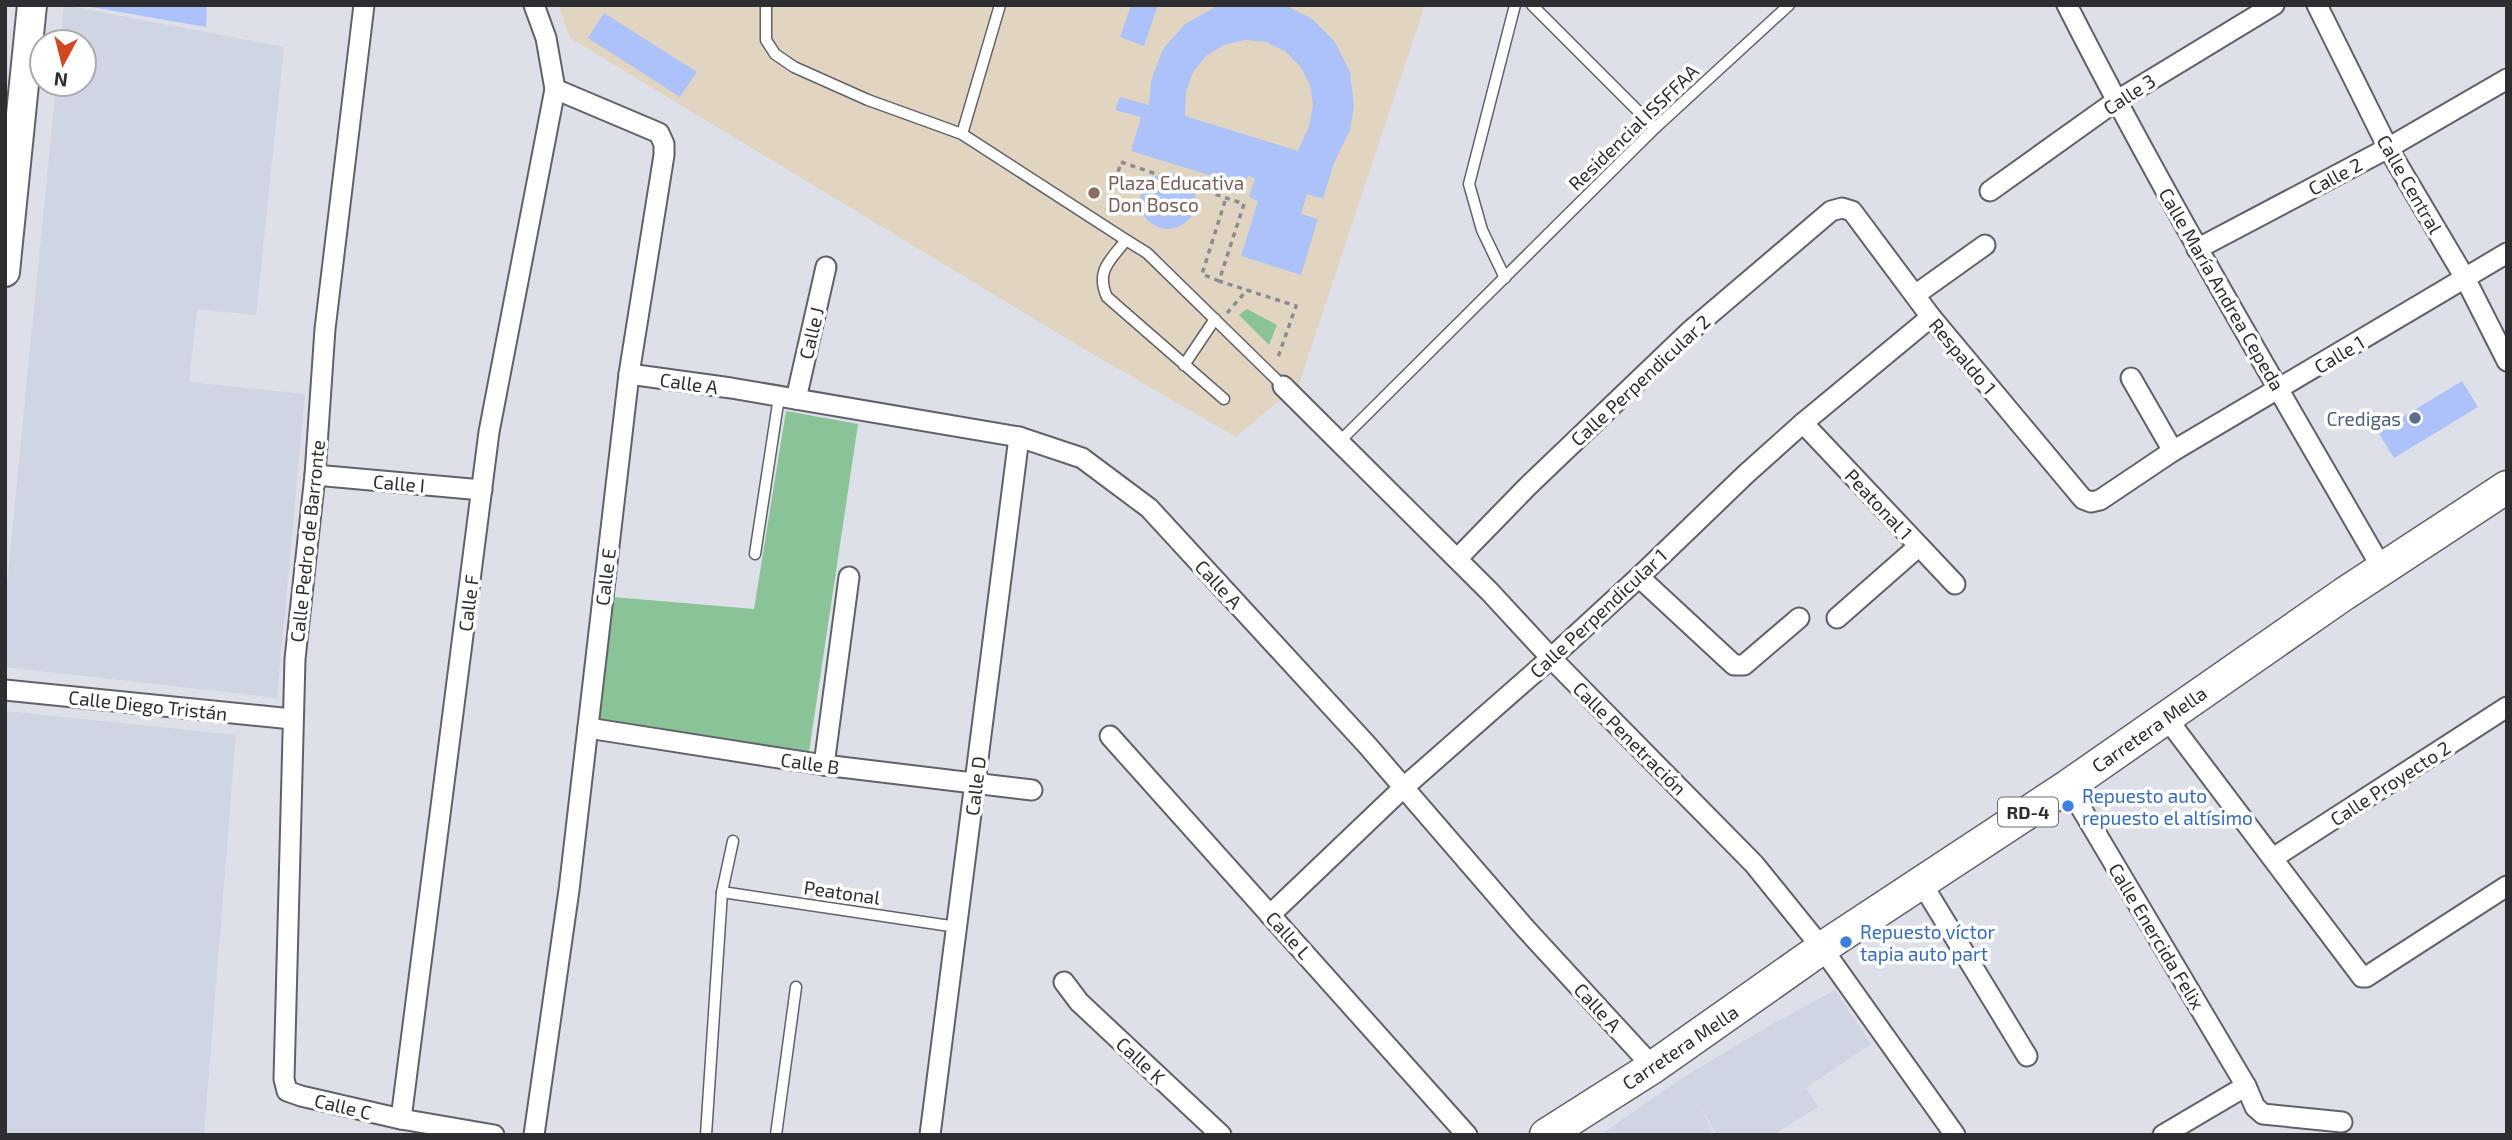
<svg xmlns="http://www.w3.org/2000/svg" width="2512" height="1140" font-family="'Exo 2',sans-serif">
  <rect width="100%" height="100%" fill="#dde0e8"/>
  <g fill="#cfd5e3">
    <polygon points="64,5 284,47 256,315 197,309 189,382 305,394 277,698 5,667 5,604 56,84 84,84 84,42 60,42"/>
    <polygon points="5,711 236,735 204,1135 5,1135"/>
    <polygon points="1835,990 1871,1044 1806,1088 1818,1107 1773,1135 1717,1135 1698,1102 1714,1135 1652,1135 1650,1131 1651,1135 1600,1135 1684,1077 1767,1027"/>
  </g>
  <polygon fill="#e1d5c1" points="558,5 1425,5 1299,384 1236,437 1084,349 570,38"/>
  <g fill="#8ac397">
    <polygon points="1247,309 1277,325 1269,345 1239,315"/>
    <polygon points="786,411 858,424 809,752 599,724 613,597 754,609"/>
  </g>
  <g fill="#adc2f9" fill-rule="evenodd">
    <polygon points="91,5 207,5 206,27 91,7"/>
    <polygon points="1131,5 1158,5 1144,46 1120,37"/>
    <path d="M1219,5H1284L1311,18L1335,42L1350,72L1354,106L1350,130L1334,163L1323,199L1307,194L1301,214L1318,219L1301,275L1241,256L1258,201L1249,197L1255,178L1248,176L1244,186L1131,151L1141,117L1115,110L1120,97L1149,105L1151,81L1163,49L1185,24ZM1245,40L1266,42L1285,51L1300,66L1310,85L1313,105L1309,126L1298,151L1185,116L1186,92L1193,72L1206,56L1224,45Z"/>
    <polygon points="604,13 697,72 680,97 588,38"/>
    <circle cx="1168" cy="201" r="28"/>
    <polygon points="2462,381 2478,407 2394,458 2378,432"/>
  </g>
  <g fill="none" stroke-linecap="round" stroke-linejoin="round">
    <g stroke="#606269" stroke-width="13">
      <g id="lane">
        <polyline points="766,5 766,40 775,54 794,67 868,100 962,134 1126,240 1147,253 1283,386"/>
        <polyline points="1532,5 1655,128"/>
        <polyline points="962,134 1000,5"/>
        <path d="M1126,240C1111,260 1095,270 1107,297L1224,399"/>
        <polyline points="1505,278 1482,230 1469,184 1515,5"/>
        <polyline points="1184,365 1215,319"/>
        <polyline points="1339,442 1655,128 1789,5"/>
        <polyline points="755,554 779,397"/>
        <polyline points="722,892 957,927"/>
        <polyline points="706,1135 722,892 733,841"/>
        <polyline points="776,1135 796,987"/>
      </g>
    </g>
    <g stroke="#606269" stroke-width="23">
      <g id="street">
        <polyline points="364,5 325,329 315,475 295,659 284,1079 287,1091 301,1096 401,1119 494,1135"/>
        <path d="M2067,5C2165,198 2275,383 2383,570"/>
        <polyline points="2317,5 2388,148 2465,278 2507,361"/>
        <polyline points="1990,191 2116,101 2274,5"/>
        <polyline points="2197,249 2388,148 2507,79"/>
        <polyline points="1915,295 1985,245"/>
        <polyline points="629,374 731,388 1019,437 1082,458 1149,508 1367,745 1525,928 1653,1067"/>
        <polyline points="2131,378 2173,451"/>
        <polyline points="1283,386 1490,592 1551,658 1754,864 1822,948 1955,1135"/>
        <polyline points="796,399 826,267"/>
        <polyline points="1803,423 1955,584"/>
        <polyline points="315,475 482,490"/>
        <polyline points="1457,559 1527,487 1690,331 1831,211 1842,208 1852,211 1931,317 2083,499 2091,502 2100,500 2173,451 2507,253"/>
        <polyline points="1639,577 1734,665 1744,665 1799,618"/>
        <polyline points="1837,618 1919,546"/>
        <polyline points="5,690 292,719"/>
        <polyline points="2165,716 2362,977 2366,977 2507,886"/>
        <polyline points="588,728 824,765 1032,790"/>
        <polyline points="1110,736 1467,1135"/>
        <polyline points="824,765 849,577"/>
        <polyline points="2068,786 2246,1086 2255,1107 2263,1114 2342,1122"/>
        <polyline points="2273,858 2507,707"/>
        <polyline points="1921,882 2027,1056"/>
        <polyline points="1270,915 1403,788 1551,658 1639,577 1746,474 1803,423 1931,317"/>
        <polyline points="1064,982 1079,1002 1221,1135"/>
        <polyline points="401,1119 489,432 555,89 546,38 534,5"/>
        <polyline points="534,1135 569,890 629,374 664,155 664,144 659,133 555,89"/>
        <polyline points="930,1135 1019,437"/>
        <polyline points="2163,1135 2246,1086"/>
      </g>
    </g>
    <g stroke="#606269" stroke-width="32">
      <polyline id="secondary" points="5,272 32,5"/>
    </g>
    <g stroke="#606269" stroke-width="35">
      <polyline id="primary" points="1546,1135 1653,1067 1822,948 2068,786 2344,594 2507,487"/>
    </g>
    <g stroke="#8a8c91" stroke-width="3.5" stroke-dasharray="5 5" stroke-linecap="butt">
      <polyline points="1107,210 1121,162 1244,204 1219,281 1296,306 1277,360"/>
      <polyline points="1219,281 1202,274 1226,198"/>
      <polyline points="1227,313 1247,290"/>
    </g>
    <use href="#lane" stroke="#fff" stroke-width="10"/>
    <use href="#street" stroke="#fff" stroke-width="19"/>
    <use href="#secondary" stroke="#fff" stroke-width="28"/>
    <use href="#primary" stroke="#fff" stroke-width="32"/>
  </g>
  <circle fill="#8d6e63" stroke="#fff" stroke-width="2.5" cx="1094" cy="193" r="7"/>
  <circle fill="#5c6f8a" stroke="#fff" stroke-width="2.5" cx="2415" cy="418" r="7"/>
  <g fill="#3f7fe0" stroke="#fff" stroke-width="2.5">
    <circle cx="2068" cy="806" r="7"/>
    <circle cx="1846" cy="942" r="7"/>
  </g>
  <g text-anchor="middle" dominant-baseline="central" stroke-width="7" stroke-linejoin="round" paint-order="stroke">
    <rect fill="#fff" stroke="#6c6d6f" stroke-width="2" x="1998" y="797.5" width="60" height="29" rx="5"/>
    <g font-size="18" font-weight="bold" fill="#2d2e31">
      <text x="2028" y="812">RD-4</text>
    </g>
    <g font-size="19" fill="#2d2e31" stroke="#fff">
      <text transform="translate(2129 94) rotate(-33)">Calle 3</text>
      <text transform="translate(1633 127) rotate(-44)">Residencial ISSFFAA</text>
      <text transform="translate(2335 176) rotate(-28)">Calle 2</text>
      <text transform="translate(2410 184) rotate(60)">Calle Central</text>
      <text transform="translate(2222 289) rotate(60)">Calle María Andrea Cepeda</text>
      <text transform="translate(811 333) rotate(-77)">Calle J</text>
      <text transform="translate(2339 354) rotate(-31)">Calle 1</text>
      <text transform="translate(1963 356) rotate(50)">Respaldo 1</text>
      <text transform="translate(1640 380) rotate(-43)">Calle Perpendicular 2</text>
      <text transform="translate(689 383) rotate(8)">Calle A</text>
      <text transform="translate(399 483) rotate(5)">Calle I</text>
      <text transform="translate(1879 504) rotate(47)">Peatonal 1</text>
      <text transform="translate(307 541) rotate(-84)">Calle Pedro de Barronte</text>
      <text transform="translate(605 577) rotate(-83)">Calle E</text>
      <text transform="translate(1219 584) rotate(47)">Calle A</text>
      <text transform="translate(468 603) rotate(-83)">Calle F</text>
      <text transform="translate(1598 613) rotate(-43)">Calle Perpendicular 1</text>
      <text transform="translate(148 705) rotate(6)">Calle Diego Tristán</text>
      <text transform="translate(2149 729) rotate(-35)">Carretera Mella</text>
      <text transform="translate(1630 738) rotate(45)">Calle Penetración</text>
      <text transform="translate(810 763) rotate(8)">Calle B</text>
      <text transform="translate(2390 783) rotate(-33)">Calle Proyecto 2</text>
      <text transform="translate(975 786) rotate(-83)">Calle D</text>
      <text transform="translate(842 892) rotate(8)">Peatonal</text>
      <text transform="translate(1289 935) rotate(48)">Calle L</text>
      <text transform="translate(2157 936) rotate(59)">Calle Enercida Felix</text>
      <text transform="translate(1598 1007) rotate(47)">Calle A</text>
      <text transform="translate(1680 1047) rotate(-34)">Carretera Mella</text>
      <text transform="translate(1141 1060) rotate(43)">Calle K</text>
      <text transform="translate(343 1106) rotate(13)">Calle C</text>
    </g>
    <g font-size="19" fill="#785e54" stroke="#fff" text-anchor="start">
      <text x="1108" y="182">Plaza Educativa<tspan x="1108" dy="22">Don Bosco</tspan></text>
    </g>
    <g font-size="19" fill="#4e5e75" stroke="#fff" text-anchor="end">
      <text x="2401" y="418">Credigas</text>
    </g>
    <g font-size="19" fill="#366cbe" stroke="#fff" text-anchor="start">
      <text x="2082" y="795">Repuesto auto<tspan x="2082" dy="22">repuesto el altísimo</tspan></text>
      <text x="1860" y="931">Repuesto víctor<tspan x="1860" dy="22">tapia auto part</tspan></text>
    </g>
  </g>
  <rect width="2512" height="1140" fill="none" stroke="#2d2e31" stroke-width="14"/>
  <g transform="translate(63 63) rotate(187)"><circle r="33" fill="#ffffff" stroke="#ababad" stroke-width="2"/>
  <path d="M0-5L12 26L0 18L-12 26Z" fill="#d24921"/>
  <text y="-10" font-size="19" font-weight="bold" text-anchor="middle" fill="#2d2e31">N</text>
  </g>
</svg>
